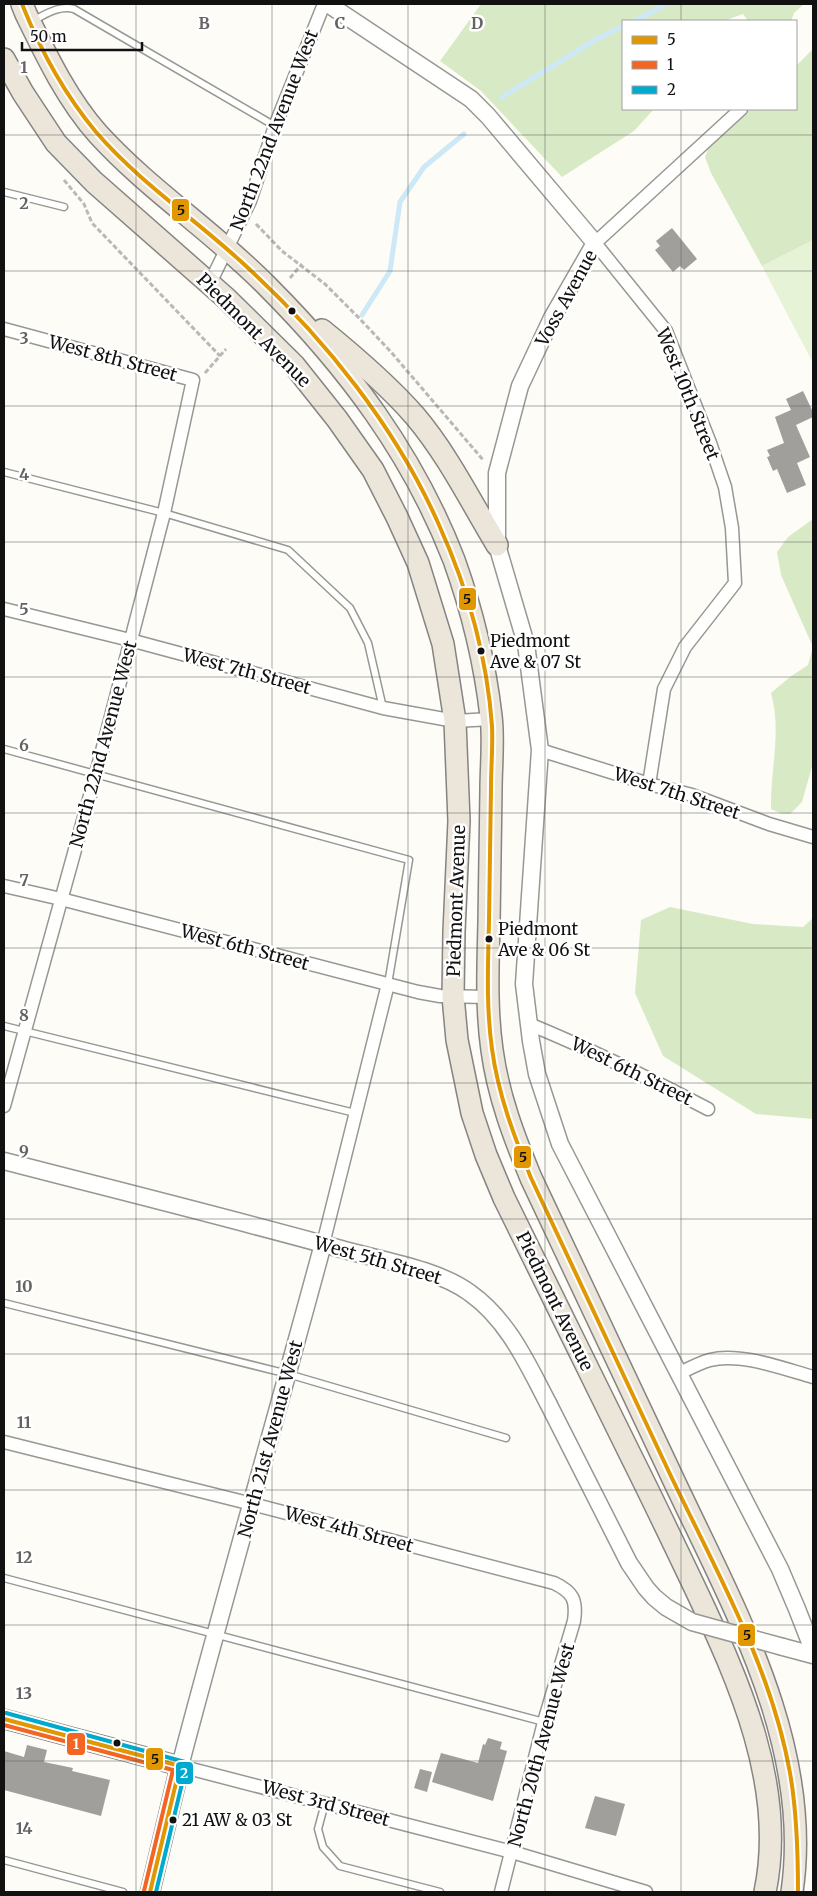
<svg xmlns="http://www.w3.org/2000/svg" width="817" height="1896" font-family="Merriweather,serif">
  <rect width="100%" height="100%" fill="#fdfcf7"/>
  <polygon fill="#e7f3d7" points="813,240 813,363 762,266"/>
  <g fill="#d8eac5">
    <polygon points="481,4 804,4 794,13 791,21 748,21 743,14 724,21 623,21 623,109 654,109 634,131 562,177 481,91 440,61"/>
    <polygon points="813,49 813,240 762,266 711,173 705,157 709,147 750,109 796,109 796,66"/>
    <path d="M813,519V763L802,802L790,814H782L771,809C770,770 782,732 771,693L790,677L808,665L813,647L781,575L777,552L788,537Z"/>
    <polygon points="670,907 753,924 803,927 813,918 813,1119 756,1114 663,1056 635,993 641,920"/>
  </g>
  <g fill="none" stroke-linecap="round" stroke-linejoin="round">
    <g stroke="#cde8f7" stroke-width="5">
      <polyline points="634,21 667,4"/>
      <polyline points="502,97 595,40 623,26"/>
      <polyline points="362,315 390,271 400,202 424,167 464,134"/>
    </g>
  </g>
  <g fill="#a19f9c">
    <polygon points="672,228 697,259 684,270 680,266 673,272 655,250 660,246 656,241"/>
    <polygon points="803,391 813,412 813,417 796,425 810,457 797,463 806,485 787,493 777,469 773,471 767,457 770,456 767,450 784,443 775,417 791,410 786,399"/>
    <polygon points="488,1738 502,1742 500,1749 507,1751 493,1801 432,1782 441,1753 478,1763 483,1744 485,1745"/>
    <polygon points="27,1745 47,1750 44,1762 73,1768 72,1771 110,1780 101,1816 4,1790 4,1751 24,1757"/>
    <polygon points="420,1769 432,1772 427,1792 414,1788"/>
    <polygon points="595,1796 625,1804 616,1836 585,1828"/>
  </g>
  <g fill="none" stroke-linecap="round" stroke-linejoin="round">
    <g stroke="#979795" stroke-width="9">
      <g id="service">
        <path d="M32,21C45,15 58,5 74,9L275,126"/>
        <polyline points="4,192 64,207"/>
        <polyline points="4,472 164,513 288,550 350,608 368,643 383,708"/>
        <polyline points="4,749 409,860 388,984"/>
        <polyline points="4,1026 355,1113"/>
        <polyline points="4,1303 288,1374 506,1438"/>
        <polyline points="4,1578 544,1722"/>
        <polyline points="325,1803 318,1829 323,1847 340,1866 440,1892"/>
        <polyline points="4,1860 123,1892"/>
      </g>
    </g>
    <g stroke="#979795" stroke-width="15">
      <g id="minor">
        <polyline points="210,283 250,201 275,126 324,4"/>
        <polyline points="4,329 193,380 164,513 96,774 4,1106"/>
        <polyline points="4,609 130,640 383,708 455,721 491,719"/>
        <polyline points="540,750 649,784 692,795 769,824 813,837"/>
        <polyline points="649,784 664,689 685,647 735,583 732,528 725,487 710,443 666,331 595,243 741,109"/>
        <polyline points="4,886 61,899 418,992 440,996 487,997"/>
        <path d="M529,1024C590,1049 649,1078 708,1109"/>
        <polyline points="323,1244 388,984"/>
        <path d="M678,1374C688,1369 699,1363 710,1360C740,1352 784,1369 813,1377"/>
        <path d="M4,1442L252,1504L554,1583C573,1592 577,1600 574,1621L544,1722L501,1892"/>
        <polyline points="180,1766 512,1852 646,1892"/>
      </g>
    </g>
    <g stroke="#979795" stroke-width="19">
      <g id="tertiary">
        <polyline points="328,4 471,99 488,116 595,243 552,318 520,386 497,473 497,545 526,644 540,750 524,984 531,1041 537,1074 560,1144 780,1569 797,1609 813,1650"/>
        <path d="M4,1161C116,1190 229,1218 341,1249C380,1260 438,1269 470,1293C508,1320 527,1363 548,1403"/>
        <polyline points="783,1647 813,1655"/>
        <path d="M180,1766C226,1591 276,1418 323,1244"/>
      </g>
    </g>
    <g stroke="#8e8d8b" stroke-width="21">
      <polyline id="secondary" points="4,1719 180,1766 150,1892"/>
    </g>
    <g stroke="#858482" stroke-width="24">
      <g id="trunk">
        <path d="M22,4L26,14C46,55 67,99 98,134C149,190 214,232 267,286C347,366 413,454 454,560C472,610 485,664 491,716C494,740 491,766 491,790C490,834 490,879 489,923C488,966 486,1008 492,1050C498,1095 514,1137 531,1178C577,1275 622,1372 668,1468C729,1600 814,1742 792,1892"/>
        <path d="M4,59L23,93L56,143L94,182L227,299L294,365L337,419L373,470L397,517L418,563L443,644L455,721L459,821L454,932L453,996L457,1040L472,1113L486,1155L504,1198C546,1284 588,1370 631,1456C653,1500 674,1544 695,1588C739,1681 787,1787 765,1892"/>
        <path d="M322,330C354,356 388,385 415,416C448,455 471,502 497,545"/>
      </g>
    </g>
    <g stroke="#b9b9b8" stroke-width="3" stroke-dasharray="5 2.5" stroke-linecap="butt">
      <polyline points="64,180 84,204 92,223 220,356"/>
      <polyline points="256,224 282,251 325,284 360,319 391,352 484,461"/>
      <polyline points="290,278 302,264"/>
      <polyline points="205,373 226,349"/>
    </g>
    <use href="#service" stroke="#fffffe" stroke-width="6"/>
    <use href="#minor" stroke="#fffffe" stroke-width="12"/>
    <use href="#tertiary" stroke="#fffffe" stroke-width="16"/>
    <use href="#secondary" stroke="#f6f4eb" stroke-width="19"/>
    <use href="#trunk" stroke="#ece5da" stroke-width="21"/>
    <g stroke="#979795" stroke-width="19" stroke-linecap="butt">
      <polyline id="tertiary-bridge" points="548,1403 629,1563 646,1588 654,1597 666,1607 692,1622 783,1647"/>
    </g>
    <use href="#tertiary-bridge" stroke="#fffffe" stroke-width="16"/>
    <g stroke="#fff" stroke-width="8">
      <g id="bus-1">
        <path d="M22,4C40,49 65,95 96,132C140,183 198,221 247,267C325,339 396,427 439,525C467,587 487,657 492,726C493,746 491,766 491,787C490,831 490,876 489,921C488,964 486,1007 492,1049C498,1094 514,1136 531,1178C577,1276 623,1374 669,1472C715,1569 771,1666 790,1773C797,1812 798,1852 798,1892"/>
        <polyline points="4,1719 180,1766 150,1892"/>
      </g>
    </g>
    <g stroke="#fff" stroke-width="8">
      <polyline id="bus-2" points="4,1725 173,1770 144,1891"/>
    </g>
    <g stroke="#fff" stroke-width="8">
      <polyline id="bus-3" points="6,1713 185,1762 186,1767 156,1892"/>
    </g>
    <use href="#bus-1" stroke="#e09702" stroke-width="4"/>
    <use href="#bus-2" stroke="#f26522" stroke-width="4"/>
    <use href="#bus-3" stroke="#00a9ce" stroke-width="4"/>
  </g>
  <path fill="none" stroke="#646362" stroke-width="1" stroke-opacity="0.55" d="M136,4V1892M272,4V1892M408,4V1892M545,4V1892M681,4V21M681,109V1892M4,135H813M4,271H813M4,406H813M4,542H813M4,677H813M4,813H813M4,948H813M4,1083H813M4,1219H813M4,1354H813M4,1490H813M4,1625H813M4,1761H813"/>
  <g fill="#111" stroke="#fff" stroke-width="2">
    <circle cx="292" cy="311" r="4.5"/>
    <circle cx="481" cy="651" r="4.5"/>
    <circle cx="489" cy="939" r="4.5"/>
    <circle cx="117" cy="1743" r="4.5"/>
    <circle cx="173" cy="1820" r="4.5"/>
  </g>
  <g text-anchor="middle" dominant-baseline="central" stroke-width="5" stroke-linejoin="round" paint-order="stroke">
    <g font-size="17" fill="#111" stroke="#fff" text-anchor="start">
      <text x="490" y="641">Piedmont<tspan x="490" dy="21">Ave &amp; 07 St</tspan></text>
      <text x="498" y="929">Piedmont<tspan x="498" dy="21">Ave &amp; 06 St</tspan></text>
      <text x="182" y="1820">21 AW &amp; 03 St</text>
    </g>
    <g font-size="18" fill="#111" stroke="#fff">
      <text transform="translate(274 130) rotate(-69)">North 22nd Avenue West</text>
      <text transform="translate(566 298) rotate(-61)">Voss Avenue</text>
      <text transform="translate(254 330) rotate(45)">Piedmont Avenue</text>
      <text transform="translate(113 358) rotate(15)">West 8th Street</text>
      <text transform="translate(688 394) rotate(68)">West 10th Street</text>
      <text transform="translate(247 671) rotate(15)">West 7th Street</text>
      <text transform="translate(103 744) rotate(-75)">North 22nd Avenue West</text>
      <text transform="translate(677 793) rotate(18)">West 7th Street</text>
      <text transform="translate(456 901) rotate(-88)">Piedmont Avenue</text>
      <text transform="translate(245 947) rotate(15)">West 6th Street</text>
      <text transform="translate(632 1071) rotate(26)">West 6th Street</text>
      <text transform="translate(378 1260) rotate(16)">West 5th Street</text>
      <text transform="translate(555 1301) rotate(64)">Piedmont Avenue</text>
      <text transform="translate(270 1439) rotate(-75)">North 21st Avenue West</text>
      <text transform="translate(349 1529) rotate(15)">West 4th Street</text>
      <text transform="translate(541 1745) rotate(-75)">North 20th Avenue West</text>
      <text transform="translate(326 1803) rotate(15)">West 3rd Street</text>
    </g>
  </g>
  <g font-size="16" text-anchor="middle" font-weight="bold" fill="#646362" stroke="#fff" stroke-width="5" stroke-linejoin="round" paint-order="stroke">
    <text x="204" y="29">B</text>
    <text x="340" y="29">C</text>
    <text x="477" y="29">D</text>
    <text x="24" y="73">1</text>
    <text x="24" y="209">2</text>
    <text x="24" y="344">3</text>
    <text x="24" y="480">4</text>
    <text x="24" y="615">5</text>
    <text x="24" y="751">6</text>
    <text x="24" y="886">7</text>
    <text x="24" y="1021">8</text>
    <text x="24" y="1157">9</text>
    <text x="24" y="1292">10</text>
    <text x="24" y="1428">11</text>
    <text x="24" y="1563">12</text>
    <text x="24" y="1699">13</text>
    <text x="24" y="1834">14</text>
  </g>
  <g stroke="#fff" stroke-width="2">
    <rect x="171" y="198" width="19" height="24" rx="5" fill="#e09702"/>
    <rect x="458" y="587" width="19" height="24" rx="5" fill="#e09702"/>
    <rect x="513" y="1145" width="19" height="24" rx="5" fill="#e09702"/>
    <rect x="737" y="1623" width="19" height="24" rx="5" fill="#e09702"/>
    <rect x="66" y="1732" width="20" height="24" rx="5" fill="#f26522"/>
    <rect x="145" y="1747" width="19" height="24" rx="5" fill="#e09702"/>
    <rect x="175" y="1761" width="19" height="24" rx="5" fill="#00a9ce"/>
  </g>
  <g font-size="14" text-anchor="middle" font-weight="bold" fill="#fff">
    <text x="76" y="1749">1</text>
    <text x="184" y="1778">2</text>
  </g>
  <g font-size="14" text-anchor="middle" font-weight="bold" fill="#111">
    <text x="181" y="215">5</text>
    <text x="467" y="604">5</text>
    <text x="523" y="1162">5</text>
    <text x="747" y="1640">5</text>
    <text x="155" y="1764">5</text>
  </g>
  <rect width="817" height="1896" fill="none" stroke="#111111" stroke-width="10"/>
  <rect x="622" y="20" width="175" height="90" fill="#ffffff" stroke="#a0a0a0"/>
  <rect x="632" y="36" width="25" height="8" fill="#e09702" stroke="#a0a0a0"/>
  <text x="667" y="45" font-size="15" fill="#111111">5</text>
  <rect x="632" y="61" width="25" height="8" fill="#f26522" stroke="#a0a0a0"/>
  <text x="667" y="70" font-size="15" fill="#111111">1</text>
  <rect x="632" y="86" width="25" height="8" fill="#00a9ce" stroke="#a0a0a0"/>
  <text x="667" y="95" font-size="15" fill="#111111">2</text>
  <path d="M22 42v8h120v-8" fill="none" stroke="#111111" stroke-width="2.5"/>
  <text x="30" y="42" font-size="15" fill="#111111" stroke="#ffffff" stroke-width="4" paint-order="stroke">50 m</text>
</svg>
